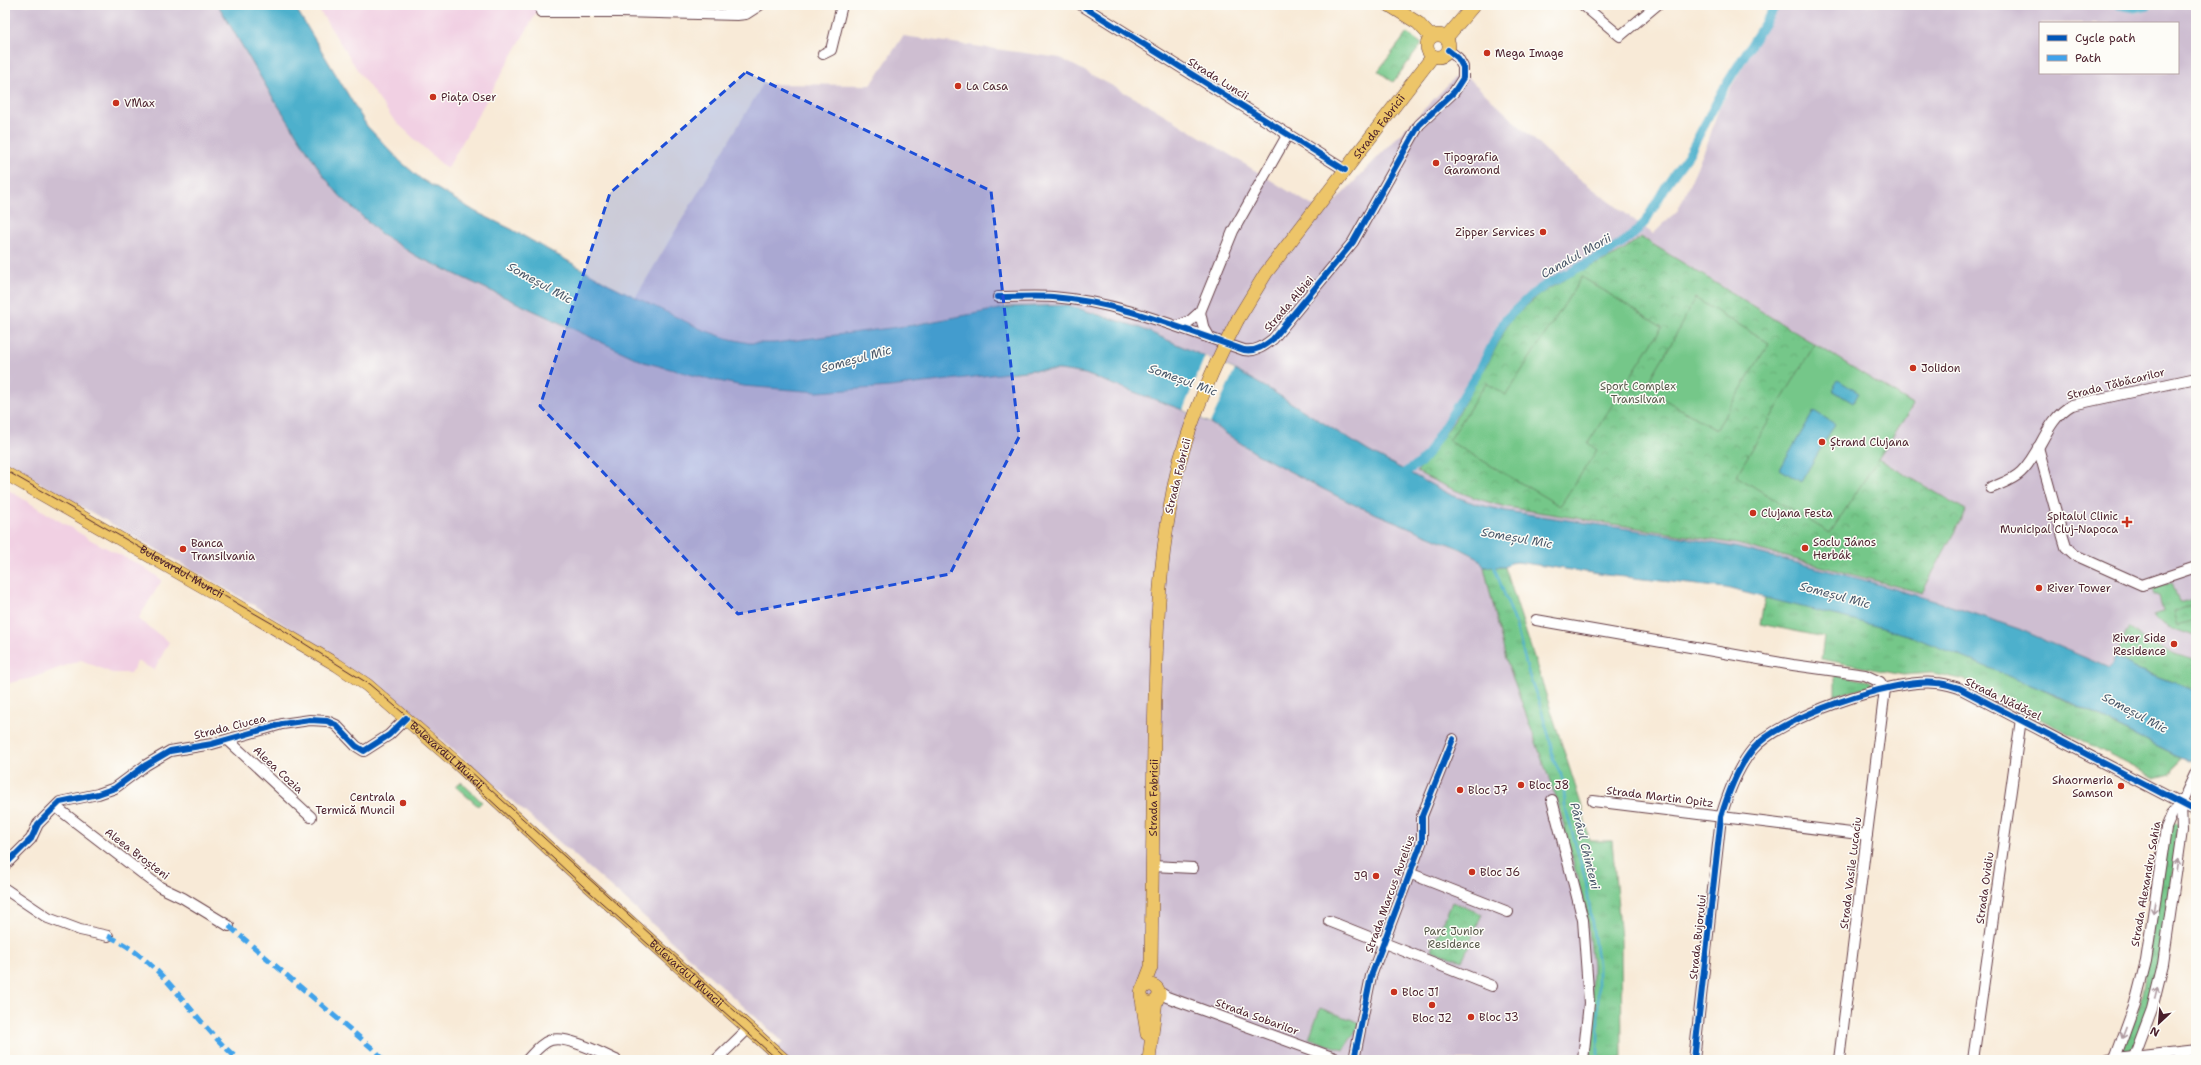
<svg xmlns="http://www.w3.org/2000/svg" width="2201" height="1065" font-family="'Shantell Sans',sans-serif">
  <defs>
    <pattern id="grass-tufts" width="24" height="20" patternUnits="userSpaceOnUse"><rect width="24" height="20" fill="#75c789"/><path d="M3 7l-1-3M5 7V3M7 7l1-3M15 17l-1-3M17 17v-4M19 17l1-3" fill="none" stroke="#67aa76"/></pattern>
    <pattern id="park-crowns" width="20" height="18" patternUnits="userSpaceOnUse"><rect width="20" height="18" fill="#75c789"/><path d="M2 6a3 3 0 1 1 6 0M12 15a3 3 0 1 1 6 0" fill="none" stroke="#67aa76"/></pattern>
  </defs>
  <rect width="100%" height="100%" fill="#fdfcf7"/>
  <filter id="ink" filterUnits="userSpaceOnUse"><feTurbulence type="fractalNoise" baseFrequency=".025" numOctaves="2"/><feDisplacementMap in="SourceGraphic" scale="8" xChannelSelector="R" yChannelSelector="G"/><feConvolveMatrix kernelMatrix="1 2 1 2 8 2 1 2 1" color-interpolation-filters="sRGB"/></filter>
  <filter id="wash" filterUnits="userSpaceOnUse"><feTurbulence type="fractalNoise" baseFrequency=".012" numOctaves="4" result="noise"/><feDisplacementMap in="SourceGraphic" scale="16" xChannelSelector="R" yChannelSelector="G"/><feGaussianBlur stdDeviation="0.9" result="paint"/><feColorMatrix in="noise" values="0 0 0 0 0 0 0 0 0 0 0 0 0 0 0 0 0 1.4 0 .05"/><feComposite in="paint" operator="in"/></filter>
  <g filter="url(#wash)">
    <rect width="100%" height="100%" fill="#f8ead7"/>
    <g fill="#f1d0e3">
      <polygon points="316,5 541,5 447,169 394,120 360,74"/>
      <polygon points="5,488 91,540 142,566 162,580 138,619 169,642 154,670 137,661 131,673 112,673 81,660 32,678 5,684"/>
    </g>
    <g fill="#cebed1" fill-rule="evenodd">
      <polygon points="5,5 218,5 270,93 323,175 380,233 416,256 644,362 704,378 743,386 818,392 890,387 1033,370 1060,370 1085,374 1183,410 1210,423 1257,454 1323,489 1477,557 1484,567 1506,659 1559,806 1586,913 1592,966 1590,1060 765,1060 783,1042 619,894 402,705 261,609 5,463"/>
      <path d="M1779,5H2112L2136,13L2163,5H2196V691L2132,667L2115,657L2110,668L2019,629L1948,605L1860,579L1738,548L1682,537L1506,511L1476,504L1451,495L1368,451L1269,389L1233,369L1138,327L1096,313L1039,306L1010,307L862,333L774,343H749L726,338L701,329L635,298L763,84L871,85L903,36L1060,58L1152,107L1324,213L1461,71L1560,164L1653,234L1678,210L1708,142L1719,108ZM2040,23H2178V73H2040Z"/>
    </g>
    <g fill="url(#grass-tufts)" stroke="#60735a">
      <polygon points="1484,567 1505,567 1582,807 1589,841 1612,841 1621,939 1622,1057 1590,1060 1592,966 1586,913 1559,806 1506,659"/>
      <polygon points="2172,582 2179,603 2196,598 2196,637 2168,627 2155,619 2154,615 2163,612 2159,595 2154,595 2152,589"/>
      <path d="M1765,597C1814,610 1864,620 1911,636C2005,668 2092,714 2180,757L2171,774L2155,778L1964,680L1933,673L1903,675L1821,659L1824,637L1760,624Z"/>
      <path d="M2129,627C2149,647 2170,652 2196,661V691L2132,667L2115,657Z"/>
      <polygon points="1835,675 1870,681 1874,686 1835,695"/>
      <polygon points="2172,822 2179,823 2160,962 2149,1009 2132,1052 2121,1053 2140,1005 2169,829"/>
      <polygon points="1320,1008 1361,1023 1343,1050 1309,1038"/>
    </g>
    <g fill="url(#park-crowns)" stroke="#60735a">
      <polygon points="1407,33 1422,44 1393,82 1378,71"/>
      <path d="M1641,237L1913,405L1878,459L1966,510L1922,593L1737,544L1507,507C1473,499 1448,488 1417,472L1454,421L1478,378L1486,367L1510,320L1540,294L1576,273L1616,255Z"/>
      <polygon points="2192,605 2196,620 2177,625 2173,612"/>
      <polygon points="461,782 482,802 478,806 455,786"/>
      <polygon points="1452,902 1482,914 1462,961 1431,950"/>
    </g>
    <g fill="#75c789" stroke="#60735a">
      <polygon points="1582,277 1662,327 1588,443 1597,450 1560,506 1449,441 1486,383 1506,395"/>
      <polygon points="1695,298 1769,343 1716,430 1645,388 1671,344"/>
      <polygon points="1815,344 1913,405 1830,533 1736,476"/>
    </g>
    <g fill="#4db0cc" stroke="#4c687c">
      <polygon points="218,5 294,5 367,126 401,162 421,179 476,212 511,229 609,284 701,329 726,338 749,343 774,343 913,325 1010,307 1067,305 1138,327 1233,369 1269,389 1368,451 1451,495 1476,504 1506,511 1682,537 1738,548 1860,579 1948,605 2019,629 2109,668 2115,657 2132,667 2196,691 2196,762 2180,757 2055,695 1911,636 1854,620 1726,588 1606,575 1517,562 1510,563 1505,567 1484,567 1477,557 1461,549 1355,505 1323,489 1257,454 1210,423 1183,410 1085,374 1060,370 1033,370 890,387 818,392 743,386 704,378 644,362 416,256 380,233 339,195 323,175 270,93"/>
      <polygon points="1838,380 1859,393 1853,403 1832,390"/>
      <polygon points="1814,411 1835,424 1801,482 1780,469"/>
    </g>
    <polygon fill="#f8ead7" points="1205,356 1235,370 1210,423 1183,410"/>
    <g fill="none" stroke-linecap="round" stroke-linejoin="round">
      <polyline stroke="#4db0cc" stroke-width="2.5" points="1493,564 1515,622 1529,675 1539,702 1550,740 1553,759 1563,778 1565,806 1586,882 1598,965 1598,1060"/>
      <g stroke="#4db0cc" stroke-width="9">
        <polyline points="2119,5 2136,8 2148,5"/>
        <polyline points="1397,477 1420,463 1426,456 1481,367 1505,320 1530,296 1547,284 1611,251 1634,234 1645,222 1669,181 1689,154 1724,88 1776,5"/>
      </g>
    </g>
  </g>
  <g filter="url(#ink)">
    <g fill="none" stroke-linecap="round" stroke-linejoin="round">
      <g stroke="#643d45" stroke-width="12">
        <g id="minor">
          <polyline points="1081,5 1345,170"/>
          <polyline points="1583,5 1620,36 1657,5"/>
          <polyline points="541,12 620,12 737,15 746,14 760,5"/>
          <polyline points="823,54 831,50 842,5"/>
          <path d="M998,297C1016,297 1035,296 1053,297C1119,302 1182,329 1244,350C1256,352 1264,346 1273,339L1353,242L1419,125L1454,92L1463,78V67L1458,58L1448,50"/>
          <polyline points="1200,312 1203,326 1210,338"/>
          <polyline points="1177,326 1190,321 1200,312 1233,231 1288,134"/>
          <polyline points="2038,447 2063,537 2066,547 2075,555 2142,585 2196,567"/>
          <path d="M1991,488C2002,483 2013,480 2021,472C2042,452 2045,420 2072,405L2196,378"/>
          <polyline points="1536,620 1793,665 1865,675 1880,682 1885,689"/>
          <polyline points="228,740 311,817"/>
          <polyline points="1552,800 1583,920 1589,1003 1583,1060"/>
          <polyline points="1593,801 1867,835"/>
          <polyline points="56,807 160,887 183,898 229,926"/>
          <polyline points="5,865 31,839 38,824 60,802 98,794 115,788 146,765 170,751 212,744 282,724 310,720 327,721 336,725 356,746 364,751 389,735 406,718"/>
          <polyline points="1152,866 1193,868"/>
          <polyline points="1409,873 1508,912"/>
          <polyline points="5,889 48,918 80,930 108,936"/>
          <polyline points="1329,921 1492,986"/>
          <polyline points="1158,991 1167,997 1340,1060"/>
          <polyline points="2134,1057 2152,1009 2163,964 2182,831 2181,804"/>
          <polyline points="2115,1059 2135,1004 2146,961 2166,828 2172,814 2181,804 2196,772"/>
          <path d="M527,1060C534,1053 541,1043 551,1040C566,1035 601,1053 616,1060"/>
          <polyline points="716,1060 749,1028"/>
          <polyline points="1354,1060 1371,976 1422,841 1422,816 1453,739"/>
          <path d="M1694,1060L1721,817C1728,793 1737,768 1753,749C1780,717 1894,678 1936,683C1944,683 1952,686 1959,688L2196,811"/>
          <polyline points="1839,1060 1885,689"/>
          <polyline points="1973,1060 2021,719"/>
          <polyline points="2107,1060 2196,1050"/>
        </g>
      </g>
      <g stroke="#643d45" stroke-width="14">
        <g id="major">
          <polyline points="1389,5 1418,23 1431,37"/>
          <circle cx="1438" cy="46" r="11"/>
          <polyline points="1446,38 1474,5"/>
          <path id="s1" d="M1238,319L1266,273L1433,56"/>
          <path id="s2" d="M5,473L232,603L337,665L367,685L458,764L586,883L784,1060"/>
          <circle cx="1150" cy="994" r="9"/>
          <path id="s3" d="M1143,988L1151,967C1152,891 1153,816 1154,740C1156,645 1157,555 1179,463"/>
          <polyline points="1142,999 1147,1034"/>
          <polyline points="1149,1060 1156,1000"/>
        </g>
      </g>
      <use href="#minor" stroke="#fff" stroke-width="10"/>
      <use href="#major" stroke="#edc569" stroke-width="13"/>
      <g stroke="#4a1f2b" stroke-width="1">
        <path id="s4" d="M5,470L273,624L369,684L448,751L789,1060"/>
        <polyline points="414,729 583,886 778,1060"/>
      </g>
      <g stroke="#643d45" stroke-width="14" stroke-linecap="butt">
        <path id="major-bridge" d="M1179,463C1194,412 1214,365 1238,319"/>
      </g>
      <use href="#major-bridge" stroke="#edc569" stroke-width="13"/>
      <g stroke="#40a2eb" stroke-width="5" stroke-dasharray="10 5" stroke-linecap="butt">
        <polyline points="229,926 372,1048 383,1060"/>
        <path d="M108,936C165,961 192,1021 239,1060"/>
      </g>
      <g stroke="#fdfcf7" stroke-width="8">
        <g id="cycleway">
          <polyline points="1081,5 1345,170"/>
          <path d="M998,297C1016,297 1035,296 1053,297C1119,302 1182,329 1244,350C1256,352 1264,346 1273,339L1353,242L1419,125L1454,92L1463,78V67L1458,58L1448,50"/>
          <polyline points="5,865 31,839 38,824 60,802 98,794 115,788 146,765 170,751 212,744 282,724 310,720 327,721 336,725 356,746 364,751 389,735 406,718"/>
          <polyline points="1354,1060 1371,976 1422,841 1422,816 1453,739"/>
          <path d="M1694,1060L1721,817C1728,793 1737,768 1753,749C1780,717 1894,678 1936,683C1944,683 1952,686 1959,688L2196,811"/>
        </g>
      </g>
      <use href="#cycleway" stroke="#0057b8" stroke-width="6"/>
    </g>
    <defs><path id="oneway-shaft" d="M-6 0H5M1.5-3L5.5 0L1.5 3" fill="none" stroke-width="1.6" stroke-linecap="round" stroke-linejoin="round"/></defs>
    <g stroke="#ae9aa0">
      <use href="#oneway-shaft" transform="translate(2177 865) rotate(-82)"/>
      <use href="#oneway-shaft" transform="translate(2154 907) rotate(99)"/>
      <use href="#oneway-shaft" transform="translate(2156 993) rotate(-76)"/>
      <use href="#oneway-shaft" transform="translate(2124 1033) rotate(111)"/>
    </g>
  </g>
  <path fill="#1d4ed8" fill-opacity="0.2" stroke="#1d4ed8" stroke-width="3" stroke-dasharray="8 5" stroke-linejoin="round" d="M746,72L991,191L1019,437L950,574L738,614L540,406L610,193Z"/>
  <g fill="#c8321e" stroke="#fdfcf7" stroke-width="1.5">
    <circle cx="1487" cy="53" r="4"/>
    <circle cx="958" cy="86" r="4"/>
    <circle cx="433" cy="97" r="4"/>
    <circle cx="116" cy="103" r="4"/>
    <circle cx="1436" cy="163" r="4"/>
    <circle cx="1543" cy="232" r="4"/>
    <circle cx="1913" cy="368" r="4"/>
    <circle cx="1822" cy="442" r="4"/>
    <circle cx="1753" cy="513" r="4"/>
    <path d="M2125 516h4v4h4v4h-4v4h-4v-4h-4v-4h4z"/>
    <circle cx="1805" cy="548" r="4"/>
    <circle cx="183" cy="549" r="4"/>
    <circle cx="2039" cy="588" r="4"/>
    <circle cx="2174" cy="644" r="4"/>
    <circle cx="1521" cy="785" r="4"/>
    <circle cx="2121" cy="786" r="4"/>
    <circle cx="1460" cy="790" r="4"/>
    <circle cx="403" cy="803" r="4"/>
    <circle cx="1472" cy="872" r="4"/>
    <circle cx="1376" cy="876" r="4"/>
    <circle cx="1394" cy="992" r="4"/>
    <circle cx="1432" cy="1005" r="4"/>
    <circle cx="1471" cy="1017" r="4"/>
  </g>
  <g text-anchor="middle" dominant-baseline="central" stroke-width="3" stroke-linejoin="round" paint-order="stroke">
    <g font-size="11" fill="#4a1f2b" stroke="#fdfcf7" text-anchor="start">
      <text x="1495" y="53">Mega Image</text>
      <text x="966" y="86">La Casa</text>
      <text x="441" y="97">Piața Oser</text>
      <text x="124" y="103">VMax</text>
      <text x="1444" y="157">Tipografia<tspan x="1444" dy="13">Garamond</tspan></text>
      <text x="1535" y="232" text-anchor="end">Zipper Services</text>
      <text x="1921" y="368">Jolidon</text>
      <text x="1830" y="442">Ștrand Clujana</text>
      <text x="1761" y="513">Clujana Festa</text>
      <text x="2118" y="516" text-anchor="end">Spitalul Clinic<tspan x="2118" dy="13">Municipal Cluj-Napoca</tspan></text>
      <text x="1813" y="542">Soclu János<tspan x="1813" dy="13">Herbák</tspan></text>
      <text x="191" y="543">Banca<tspan x="191" dy="13">Transilvania</tspan></text>
      <text x="2047" y="588">River Tower</text>
      <text x="2166" y="638" text-anchor="end">River Side<tspan x="2166" dy="13">Residence</tspan></text>
      <text x="2113" y="780" text-anchor="end">Shaormeria<tspan x="2113" dy="13">Samson</tspan></text>
      <text x="1529" y="785">Bloc J8</text>
      <text x="1468" y="790">Bloc J7</text>
      <text x="395" y="797" text-anchor="end">Centrala<tspan x="395" dy="13">Termică Muncii</tspan></text>
      <text x="1480" y="872">Bloc J6</text>
      <text x="1368" y="876" text-anchor="end">J9</text>
      <text x="1402" y="992">Bloc J1</text>
      <text x="1479" y="1017">Bloc J3</text>
      <text x="1432" y="1018" text-anchor="middle">Bloc J2</text>
    </g>
    <g font-size="11" fill="#4a1f2b" stroke="#fdfcf7">
      <text transform="translate(1218 79) rotate(32)">Strada Luncii</text>
      <text stroke="none"><textPath href="#s1" startOffset="239">Strada Fabricii</textPath></text>
      <text transform="translate(1289 304) rotate(-49)">Strada Albiei</text>
      <text transform="translate(2116 384) rotate(-14)">Strada Tăbăcarilor</text>
      <text transform="translate(1178 476) rotate(-76)">Strada Fabricii</text>
      <text stroke="none"><textPath href="#s4" startOffset="204">Bulevardul Muncii</textPath></text>
      <text transform="translate(2003 699) rotate(26)">Strada Nădășel</text>
      <text transform="translate(230 727) rotate(-14)">Strada Ciucea</text>
      <text stroke="none"><textPath href="#s2" startOffset="526">Bulevardul Muncii</textPath></text>
      <text transform="translate(278 770) rotate(43)">Aleea Cozia</text>
      <text transform="translate(1660 797) rotate(7)">Strada Martin Opitz</text>
      <text stroke="none"><textPath href="#s3" startOffset="192">Strada Fabricii</textPath></text>
      <text transform="translate(137 854) rotate(37)">Aleea Broșteni</text>
      <text transform="translate(1851 873) rotate(-83)">Strada Vasile Lucaciu</text>
      <text transform="translate(2146 884) rotate(-80)">Strada Alexandru Sahia</text>
      <text transform="translate(1985 888) rotate(-82)">Strada Ovidiu</text>
      <text transform="translate(1390 894) rotate(-70)">Strada Marcus Aurelius</text>
      <text transform="translate(1698 937) rotate(-84)">Strada Bujorului</text>
      <text stroke="none"><textPath href="#s2" startOffset="850">Bulevardul Muncii</textPath></text>
      <text transform="translate(1257 1017) rotate(20)">Strada Sobarilor</text>
    </g>
    <g font-size="11" fill="#595a4c" stroke="#fdfcf7">
      <text x="1638" y="386">Sport Complex<tspan x="1638" dy="13">Transilvan</tspan></text>
      <text x="1454" y="931">Parc Junior<tspan x="1454" dy="13">Residence</tspan></text>
    </g>
    <g font-size="12" font-style="italic" fill="#4b596b" stroke="#fdfcf7">
      <text transform="translate(1576 256) rotate(-29)">Canalul Morii</text>
      <text transform="translate(540 283) rotate(29)">Someșul Mic</text>
      <text transform="translate(856 359) rotate(-15)">Someșul Mic</text>
      <text transform="translate(1183 380) rotate(20)">Someșul Mic</text>
      <text transform="translate(1517 538) rotate(10)">Someșul Mic</text>
      <text transform="translate(1835 595) rotate(15)">Someșul Mic</text>
      <text transform="translate(2135 713) rotate(28)">Someșul Mic</text>
      <text transform="translate(1585 846) rotate(76)">Pârâul Chinteni</text>
    </g>
  </g>
  <rect width="2201" height="1065" fill="none" stroke="#fdfcf7" stroke-width="20"/>
  <rect x="2039" y="22" width="140" height="52" fill="#fdfcf7" stroke="#b5a4a5"/>
  <rect x="2047" y="35" width="20" height="6" fill="#0057b8" stroke="#b5a4a5"/>
  <text x="2075" y="42" font-size="12" fill="#4a1f2b">Cycle path</text>
  <rect x="2047" y="55" width="20" height="6" fill="#40a2eb" stroke="#b5a4a5"/>
  <text x="2075" y="62" font-size="12" fill="#4a1f2b">Path</text>
  <g transform="translate(2159 1023) rotate(206)" stroke="#fdfcf7" stroke-width="3" paint-order="stroke">
  <path d="M0-3L7 15L0 10L-7 15Z" fill="#4a1f2b"/>
  <text y="-6" font-size="11" font-weight="bold" text-anchor="middle" fill="#4a1f2b">N</text>
  </g>
</svg>
